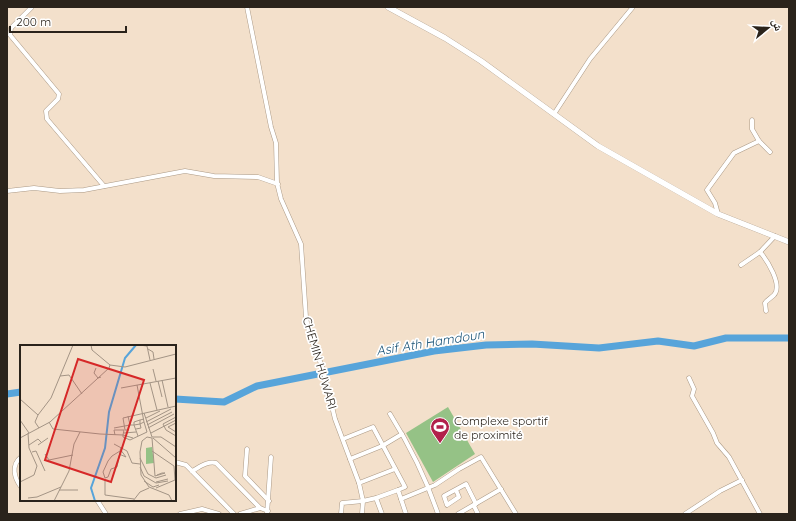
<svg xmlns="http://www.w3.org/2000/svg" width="796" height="521" font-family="Quicksand,'Noto Naskh Arabic',sans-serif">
  <rect width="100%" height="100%" fill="#f3e0cb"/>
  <polygon fill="#95c286" points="448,407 475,454 433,482 406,433"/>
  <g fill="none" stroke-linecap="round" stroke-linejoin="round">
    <g stroke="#57a4da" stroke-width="7">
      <polyline points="7,394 21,392"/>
      <polyline points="175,399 224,402 257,386 434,351 486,345 532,344 599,348 658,341 694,346 726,338 789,338"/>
    </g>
    <g stroke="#ab9985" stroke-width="5">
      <g id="street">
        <polyline points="32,7 11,28 10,35 59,94 58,99 46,111 47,119 104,186"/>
        <polyline points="247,7 271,127 276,143 277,183 281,199 301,244 306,317 309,333 323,369 335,419 359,483 363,501 376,498 398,490"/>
        <polyline points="554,114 590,59 633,7"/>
        <polyline points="752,120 752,129 759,141"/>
        <polyline points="7,191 34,188 60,191 84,190 185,171 214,176 258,177 278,184"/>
        <polyline points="718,214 715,203 707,190 734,153 759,141 770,152"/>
        <path d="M760,252C767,260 783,285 774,295C771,298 767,300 765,303L766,311"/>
        <polyline points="741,265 760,252 775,236"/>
        <polyline points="689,378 694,389 692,396 713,433 717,443 729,457 760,514"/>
        <path d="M390,414C410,446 426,478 438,514"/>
        <polyline points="343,439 373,427 405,487 398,490 401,499"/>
        <polyline points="247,449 245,476 269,501"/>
        <path d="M21,457C11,465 14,478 21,487"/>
        <polyline points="350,459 382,446 402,434"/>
        <polyline points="175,462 186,465 234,514"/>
        <path d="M192,471C200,467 207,461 216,463L260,508L268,511"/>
        <polyline points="359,483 395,469"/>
        <polyline points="456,490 459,497 447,505 444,496 466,484 476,504"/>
        <polyline points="376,498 382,514"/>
        <polyline points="97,500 106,514"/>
        <polyline points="474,506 478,514"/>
        <polyline points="180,514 202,509 219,514"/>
        <polyline points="240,514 260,508"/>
        <polyline points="267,514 271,457"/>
        <polyline points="341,514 342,503 363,501 362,514"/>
        <polyline points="406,514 401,499 435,485 459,469 481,457 516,514"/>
        <polyline points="458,514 501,489"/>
        <polyline points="685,514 720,491 742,480"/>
      </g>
    </g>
    <g stroke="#ab9985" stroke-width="6">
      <polyline id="secondary" points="388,7 445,38 481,61 598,146 718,214 789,242"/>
    </g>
    <use href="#street" stroke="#fff" stroke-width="4"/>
    <use href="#secondary" stroke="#fff" stroke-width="5.5"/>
  </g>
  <defs>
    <g id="stadium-pin" transform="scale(1)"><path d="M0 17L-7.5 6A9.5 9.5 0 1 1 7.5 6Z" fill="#b2204b" stroke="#fff"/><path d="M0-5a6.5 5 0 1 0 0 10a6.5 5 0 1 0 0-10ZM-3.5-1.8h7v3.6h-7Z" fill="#fff"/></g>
  </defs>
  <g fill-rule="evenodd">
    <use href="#stadium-pin" x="440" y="427"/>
  </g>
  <g text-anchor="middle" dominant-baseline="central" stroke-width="3.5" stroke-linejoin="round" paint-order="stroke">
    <g font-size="12" fill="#2a231b" stroke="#fff">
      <text transform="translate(320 363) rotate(74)">CHEMIN HUWARI</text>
    </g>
    <g font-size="12" fill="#2a231b" stroke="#fff" text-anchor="start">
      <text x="454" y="420">Complexe sportif<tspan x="454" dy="14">de proximité</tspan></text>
    </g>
    <g font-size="13" font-style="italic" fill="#185276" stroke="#fff">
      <text transform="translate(430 342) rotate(-9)">Asif Ath Hamdoun</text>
    </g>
  </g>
  <g transform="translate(20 345)">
    <rect width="156" height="156" fill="#f3e0cb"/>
    <path d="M132,102L134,118L126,119V103Z" fill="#95c286"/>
    <path fill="none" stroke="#57a4da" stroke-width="2" d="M75,156L71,143L85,103L89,67L105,13L116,0"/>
    <path fill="none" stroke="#a39485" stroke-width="1" d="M119,0L127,1L130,15M128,4L133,7L134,14M90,20L105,22L156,9M76,23L74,28L78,33L81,32M133,24L136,36M40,31L49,30L62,49M142,35L148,62M138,36L142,52M130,38L137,65M117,40L124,77M101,43L156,33M0,54L18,70M124,68L132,92H141L156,102M108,71L110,80H114L118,91M156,72L143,79L146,85L156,91M126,73L140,66M124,74L120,75V79L124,77L127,87M0,75L9,88M29,77L33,84L80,89L103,90L104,85M126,77L151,64M156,78L148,82L156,87M127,80L152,67M19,83L15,77L18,70L31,53L53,0M94,83L110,80M128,83L154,69M116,84L121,83L120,79L114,80V77L120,75M109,85H105L103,73L156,61M104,88L116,87M131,88L156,75M95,90L94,85H104M0,93L30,77L89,23L90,20L72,5L71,0M113,93L103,90V92L110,95L127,87M133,93L156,113M94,99L107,106L112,118L120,119M9,100L18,94L21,97M18,100L28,93M100,106L92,111L88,116L83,127L85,133L88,132L91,124L97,122L101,102M132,106L154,121L155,135L136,143M12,107L16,106L25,126M25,109L29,115L53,110M99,109L106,112L100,104M120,113L128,129L136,133L146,130M120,122L124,131L136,138L148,136M137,130L142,128H145L135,131L132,93L127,92L122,96L120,107L121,130L129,142L149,150L152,156M85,135V150L114,154M124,136L133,142L139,140M0,137L14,130L17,121L9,103L8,88M136,137L148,134M39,145H58M8,153L17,152L41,142M34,156L49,126L54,99L60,87M113,156L120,147L129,143"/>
    <path fill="#d62828" fill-opacity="0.15" stroke="#d62828" stroke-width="2" d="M58,14L124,35L91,137L25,115Z"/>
    <rect width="156" height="156" fill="none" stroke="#2a231b" stroke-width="2"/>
  </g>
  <rect width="796" height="521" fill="none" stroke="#2a231b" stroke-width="16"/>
  <g transform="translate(768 28) rotate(72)" stroke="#ffffff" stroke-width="3" paint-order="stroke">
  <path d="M0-3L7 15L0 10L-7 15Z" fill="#2a231b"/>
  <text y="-6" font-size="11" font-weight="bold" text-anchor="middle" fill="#2a231b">ش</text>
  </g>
  <path d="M10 26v6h116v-6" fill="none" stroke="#2a231b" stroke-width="2"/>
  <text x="16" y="26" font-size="12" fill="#2a231b" stroke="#ffffff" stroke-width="3" paint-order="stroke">200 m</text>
</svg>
